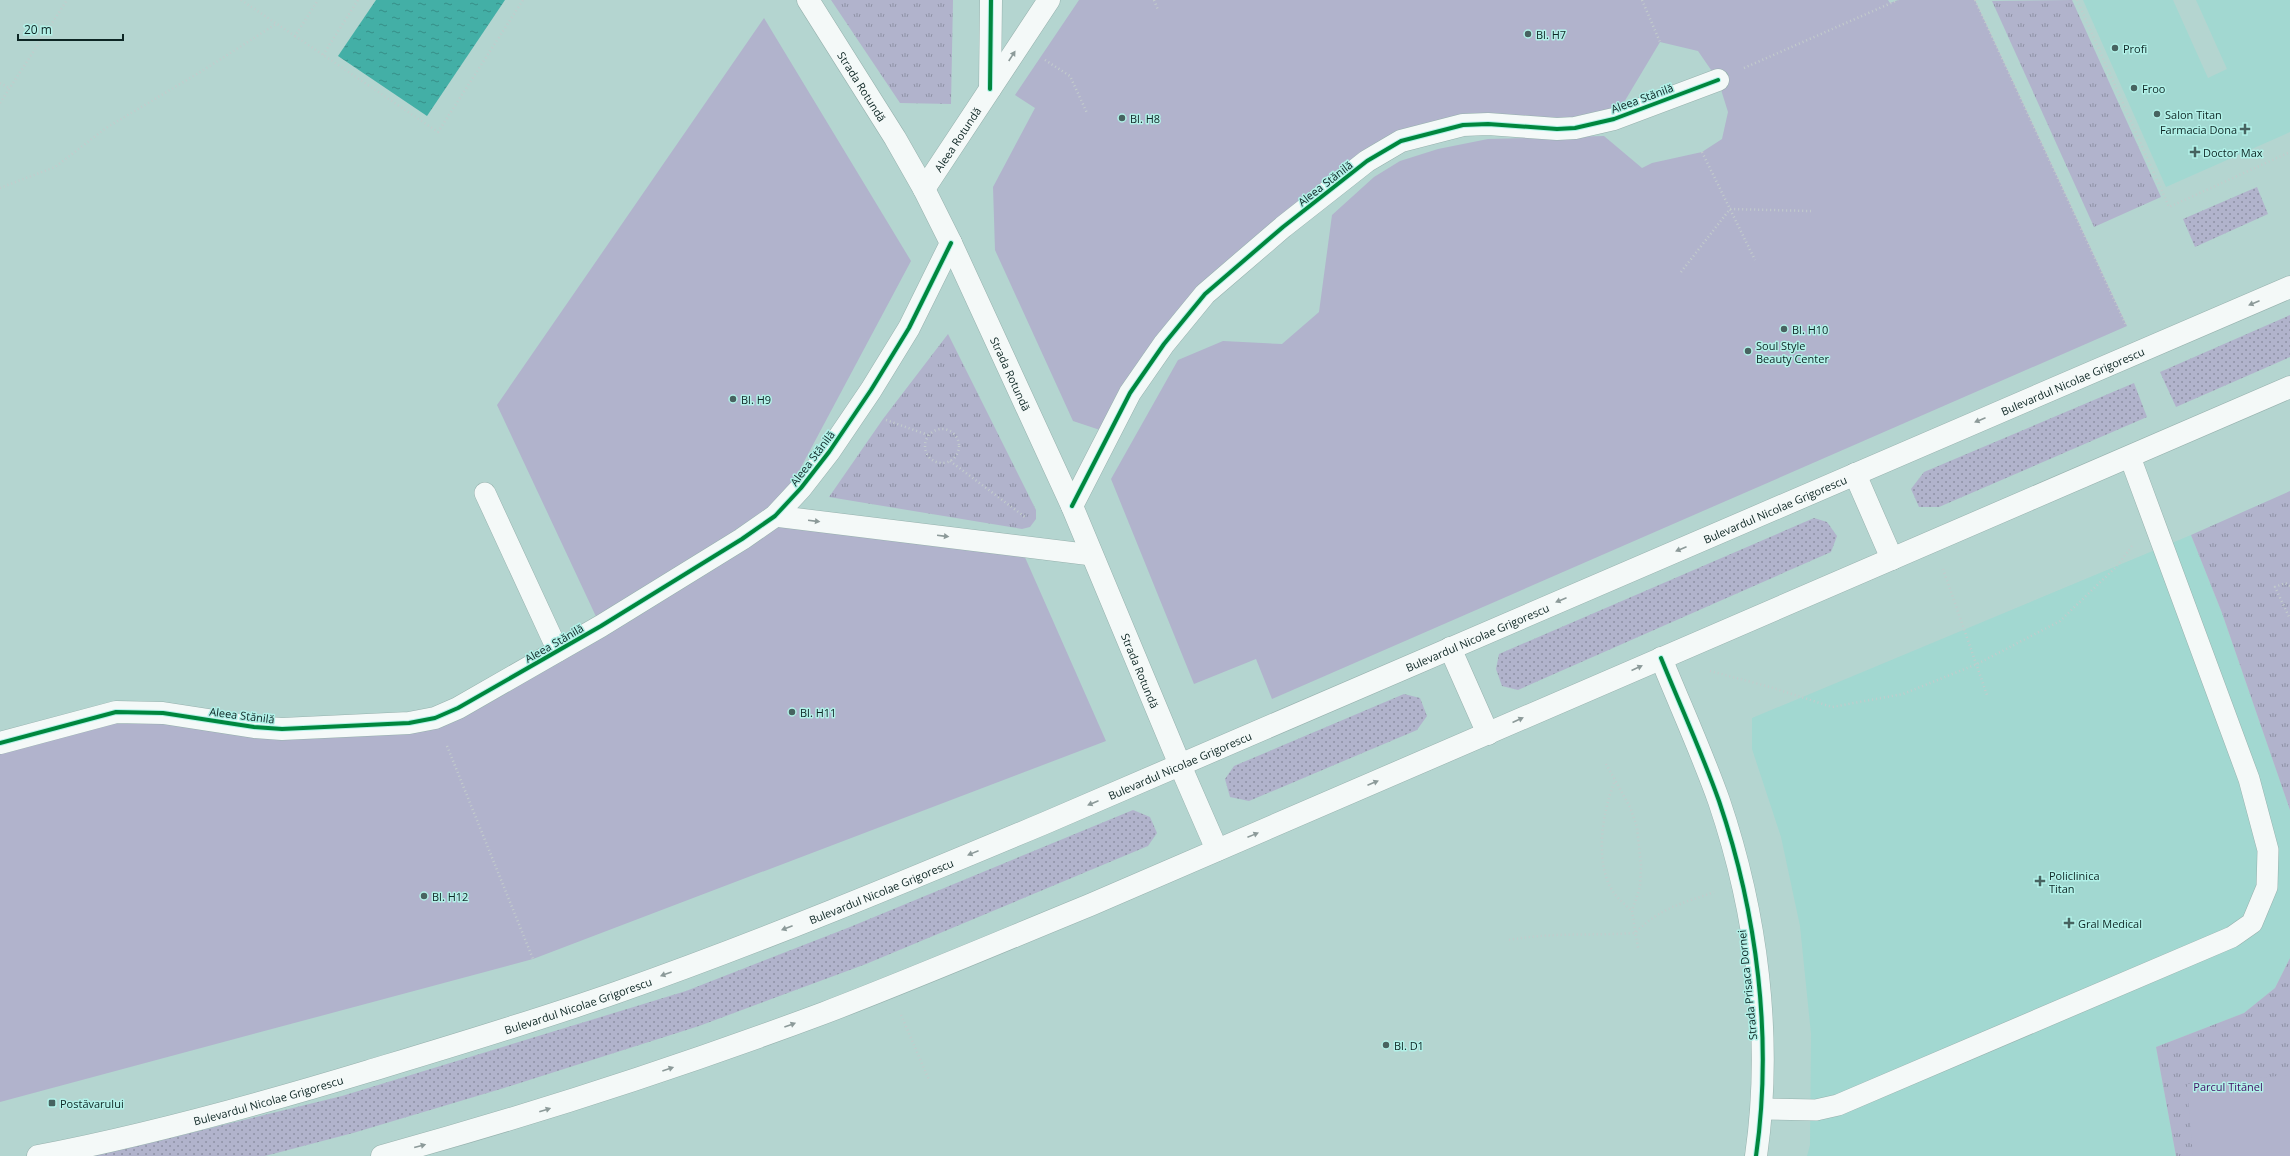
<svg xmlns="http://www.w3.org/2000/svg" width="2290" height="1156" font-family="'Open Sans',sans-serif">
  <defs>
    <pattern id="grass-dots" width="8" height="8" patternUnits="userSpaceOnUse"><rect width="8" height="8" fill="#b1b3cc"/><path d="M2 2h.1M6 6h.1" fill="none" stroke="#8e91a5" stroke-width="1.8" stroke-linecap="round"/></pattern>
    <pattern id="park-tufts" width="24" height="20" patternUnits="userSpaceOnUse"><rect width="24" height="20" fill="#b1b3cc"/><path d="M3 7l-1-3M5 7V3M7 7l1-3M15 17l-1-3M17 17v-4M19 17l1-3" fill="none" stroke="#8e91a5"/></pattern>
    <pattern id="water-ripples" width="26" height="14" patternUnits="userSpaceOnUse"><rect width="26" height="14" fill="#43afa6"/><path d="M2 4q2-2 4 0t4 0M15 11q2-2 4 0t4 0" fill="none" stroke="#368e87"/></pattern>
  </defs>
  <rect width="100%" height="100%" fill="#b4d5d0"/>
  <g fill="#a2d8d1">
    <polygon points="2083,0 2173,0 2208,78 2227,69 2196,0 2290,0 2290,132 2166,187"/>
    <polygon points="2191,535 2222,613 2290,810 2290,958 2275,988 2244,1013 2156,1047 2176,1156 1807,1156 1810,1145 1811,1034 1800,926 1781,837 1752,749 1752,718"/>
  </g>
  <g fill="url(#grass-dots)">
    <polygon points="2257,187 2268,214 2195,247 2183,219"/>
    <polygon points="2290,315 2290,357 2176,407 2160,372"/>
    <polygon points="2134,383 2147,417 1939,507 1919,507 1911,489 1924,472"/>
    <polygon points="1814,518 1827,522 1837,536 1831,552 1518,690 1502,686 1496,669 1499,654"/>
    <polygon points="1404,694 1420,698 1427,716 1417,730 1249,801 1230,797 1225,779 1234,766"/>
    <polygon points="1133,810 1150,817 1157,833 1148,846 866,964 699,1026 504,1088 353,1133 265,1156 87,1156 174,1137 342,1096 686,991 850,927"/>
  </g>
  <g fill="url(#park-tufts)">
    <polygon points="831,0 953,0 951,104 900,103"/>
    <polygon points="2072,0 2161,197 2094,227 1992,1"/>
    <polygon points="948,334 1036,510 1036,519 1030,527 1022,529 829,497 883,419"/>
    <polygon points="2290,491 2290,810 2222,613 2191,535"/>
    <polygon points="2290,958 2290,1156 2176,1156 2156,1047 2244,1013 2275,988"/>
  </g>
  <g fill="#b1b3cc">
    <polygon points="1079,0 1888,0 1890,3 1898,0 1975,0 2127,326 1272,699 1256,659 1194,684 1111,479 1178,360 1223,341 1282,344 1319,312 1332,215 1374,177 1400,161 1438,149 1488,139 1604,136 1642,168 1652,163 1702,152 1722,139 1728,112 1718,80 1698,51 1660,42 1614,119 1419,136 1205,294 1109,433 1073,421 995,250 993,187 1035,108 1015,95"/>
    <polygon points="764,18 911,261 775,516 1020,546 1106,741 533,959 0,1102 0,743 84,719 254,727 409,723 600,625 497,405"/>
    <polygon points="2290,1075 2290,1156 2193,1156 2187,1084"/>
  </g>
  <polygon fill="url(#water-ripples)" points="376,0 505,0 427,116 338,56"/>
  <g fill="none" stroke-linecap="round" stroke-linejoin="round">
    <g stroke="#96b1ad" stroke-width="22">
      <g id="lane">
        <polyline points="485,493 558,651"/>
        <polyline points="775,516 1092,555"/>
        <polyline points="1762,1109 1816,1110 1838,1105 2232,937 2252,923 2267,887 2268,850 2249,779 2130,457"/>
      </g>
    </g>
    <g stroke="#96b1ad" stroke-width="23">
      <g id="street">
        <path id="s1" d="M808,0L895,138L924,189L951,243L1072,506L1180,765"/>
        <polyline points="990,89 991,0"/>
        <path id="s2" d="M924,189L1049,0"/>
        <polyline points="1072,506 1130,393 1164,344 1205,294 1283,227 1367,161 1401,141 1463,125 1488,124 1557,129 1575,128 1614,119 1718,80"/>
        <path d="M1661,658C1680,705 1702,753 1719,801C1757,913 1773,1038 1756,1156"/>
        <polyline points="0,743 116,712 163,713 254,727 282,729 409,723 435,718 458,708 601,626 742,539 775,516 801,488 829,452 871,390 909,328 951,243"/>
      </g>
    </g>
    <g stroke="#96b1ad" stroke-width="23">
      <g id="secondary">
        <polyline points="1855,474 1892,559"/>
        <polyline points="1450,648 1488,734"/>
        <polyline points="1180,765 1217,850"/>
        <path id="s3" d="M38,1156C149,1135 260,1104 369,1071C452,1046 536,1021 618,992C763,941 904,882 1045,823L2290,287"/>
        <path d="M382,1156C532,1115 679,1067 824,1013C913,979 1002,941 1090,905L2290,387"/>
      </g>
    </g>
    <g stroke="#c3cccc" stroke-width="2.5" stroke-dasharray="1 3" stroke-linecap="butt">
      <polyline points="241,0 295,36 318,0"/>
      <polyline points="1154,0 1158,10"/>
      <polyline points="1642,0 1660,42"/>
      <polyline points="1975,0 2126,325"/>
      <polyline points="2077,0 2169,207 2290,152"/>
      <polyline points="295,36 438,132 523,0"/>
      <polyline points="323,55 358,0"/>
      <polyline points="1045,60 1070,76 1087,113"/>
      <polyline points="1744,68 1898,0"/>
      <polyline points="0,83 9,88"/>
      <polyline points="0,103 67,0"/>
      <polyline points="1702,152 1755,260"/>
      <polyline points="0,188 55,167 106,128 202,71 276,24"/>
      <polyline points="1681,272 1730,209 1811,211"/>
      <polyline points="886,420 928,435"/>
      <circle cx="942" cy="446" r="17"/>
      <polyline points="950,461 1025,517"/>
      <polyline points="1943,569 1987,695"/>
      <polyline points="2290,586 2285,583 2275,587 2290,619"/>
      <polyline points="1710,671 1770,687 1832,707 1903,694 1977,664 2060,621 2117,566 2132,546"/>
      <polyline points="447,746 533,959"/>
      <polyline points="1606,764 1630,807 1637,827 1641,866 1640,887 1632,911 1638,948"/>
      <path d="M1614,783C1602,813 1594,865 1614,893C1619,900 1626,905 1632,911"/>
      <path d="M1509,940C1551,932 1593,936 1635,933C1661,907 1682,904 1714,892"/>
      <polyline points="901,1015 929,1080"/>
    </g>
    <use href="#lane" stroke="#f4f9f8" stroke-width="21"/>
    <use href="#street" stroke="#f4f9f8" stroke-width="22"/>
    <use href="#secondary" stroke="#f4f9f8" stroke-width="22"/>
    <g stroke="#b2f1e8" stroke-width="6">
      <g id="cycleway">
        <polyline points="990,89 991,0"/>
        <polyline points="1072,506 1130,393 1164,344 1205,294 1283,227 1367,161 1401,141 1463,125 1488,124 1557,129 1575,128 1614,119 1718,80"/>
        <path d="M1661,658C1680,705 1702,753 1719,801C1757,913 1773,1038 1756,1156"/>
        <polyline points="0,743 116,712 163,713 254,727 282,729 409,723 435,718 458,708 601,626 742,539 775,516 801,488 829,452 871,390 909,328 951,243"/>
      </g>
    </g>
    <use href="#cycleway" stroke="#00873e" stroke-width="4"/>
  </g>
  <defs><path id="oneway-solid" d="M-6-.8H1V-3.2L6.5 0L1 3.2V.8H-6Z"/></defs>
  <g fill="#8c9a99">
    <use href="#oneway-solid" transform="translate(1012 56) rotate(-57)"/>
    <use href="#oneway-solid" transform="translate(2254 303) rotate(157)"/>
    <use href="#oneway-solid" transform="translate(1980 420) rotate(157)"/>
    <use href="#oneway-solid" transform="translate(814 521) rotate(7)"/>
    <use href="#oneway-solid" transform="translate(943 536) rotate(7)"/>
    <use href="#oneway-solid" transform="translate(1681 549) rotate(157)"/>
    <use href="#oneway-solid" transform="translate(1561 600) rotate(157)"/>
    <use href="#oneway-solid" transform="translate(1637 668) rotate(-24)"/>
    <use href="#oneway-solid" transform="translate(1518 720) rotate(-24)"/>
    <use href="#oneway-solid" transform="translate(1373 783) rotate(-23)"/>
    <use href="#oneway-solid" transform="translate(1093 803) rotate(157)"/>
    <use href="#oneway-solid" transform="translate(1253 835) rotate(-22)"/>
    <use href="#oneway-solid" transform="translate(973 853) rotate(158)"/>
    <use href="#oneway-solid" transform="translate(787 928) rotate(159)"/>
    <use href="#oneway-solid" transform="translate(666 974) rotate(160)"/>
    <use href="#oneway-solid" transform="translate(790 1025) rotate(-20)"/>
    <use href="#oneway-solid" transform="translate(668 1069) rotate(-19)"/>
    <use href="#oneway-solid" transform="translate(545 1110) rotate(-18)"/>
    <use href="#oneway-solid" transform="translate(420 1146) rotate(-15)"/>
  </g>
  <g fill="#476360" stroke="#b2f1e8" stroke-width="1.5">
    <circle cx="1528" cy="34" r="4"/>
    <circle cx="2115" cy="48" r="4"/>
    <circle cx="2134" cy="88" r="4"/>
    <circle cx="2157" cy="114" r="4"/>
    <circle cx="1122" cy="118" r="4"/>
    <path d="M2243 123h4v4h4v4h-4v4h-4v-4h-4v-4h4z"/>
    <path d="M2193 146h4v4h4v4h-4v4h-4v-4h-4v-4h4z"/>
    <circle cx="1784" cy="329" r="4"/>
    <circle cx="1748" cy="351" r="4"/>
    <circle cx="733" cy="399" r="4"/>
    <circle cx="792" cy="712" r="4"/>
    <path d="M2038 875h4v4h4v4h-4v4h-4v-4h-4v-4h4z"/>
    <circle cx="424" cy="896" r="4"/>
    <path d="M2067 917h4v4h4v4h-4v4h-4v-4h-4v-4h4z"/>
    <circle cx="1386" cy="1045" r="4"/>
    <rect x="48" y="1099" width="8" height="8" rx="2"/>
  </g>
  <g text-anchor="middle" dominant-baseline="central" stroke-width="3" stroke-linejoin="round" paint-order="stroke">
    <g font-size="11" fill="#0d2624" stroke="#b2f1e8" text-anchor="start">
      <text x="1536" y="34">Bl. H7</text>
      <text x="2123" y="48">Profi</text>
      <text x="2142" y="88">Froo</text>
      <text x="2165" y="114">Salon Titan</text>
      <text x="1130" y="118">Bl. H8</text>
      <text x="2237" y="129" text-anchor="end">Farmacia Dona</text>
      <text x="2203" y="152">Doctor Max</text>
      <text x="1792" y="329">Bl. H10</text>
      <text x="1756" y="345">Soul Style<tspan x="1756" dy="13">Beauty Center</tspan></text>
      <text x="741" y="399">Bl. H9</text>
      <text x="800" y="712">Bl. H11</text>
      <text x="2049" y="875">Policlinica<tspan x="2049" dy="13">Titan</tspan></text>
      <text x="432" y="896">Bl. H12</text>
      <text x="2078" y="923">Gral Medical</text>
      <text x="1394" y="1045">Bl. D1</text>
      <text x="60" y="1103">Postăvarului</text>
    </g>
    <g font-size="11" fill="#0d2624" stroke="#b2f1e8">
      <text stroke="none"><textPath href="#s1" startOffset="102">Strada Rotundă</textPath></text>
      <text transform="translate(1642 98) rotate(-20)">Aleea Stănilă</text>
      <text stroke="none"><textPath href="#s2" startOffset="60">Aleea Rotundă</textPath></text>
      <text transform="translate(1325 183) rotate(-38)">Aleea Stănilă</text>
      <text stroke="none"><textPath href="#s1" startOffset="426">Strada Rotundă</textPath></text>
      <text stroke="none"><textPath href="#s3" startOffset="2181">Bulevardul Nicolae Grigorescu</textPath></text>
      <text transform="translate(812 458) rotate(-53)">Aleea Stănilă</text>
      <text stroke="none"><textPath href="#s3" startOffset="1857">Bulevardul Nicolae Grigorescu</textPath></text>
      <text stroke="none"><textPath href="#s3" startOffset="1533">Bulevardul Nicolae Grigorescu</textPath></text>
      <text transform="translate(554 643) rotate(-30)">Aleea Stănilă</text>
      <text stroke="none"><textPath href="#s1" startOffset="750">Strada Rotundă</textPath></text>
      <text transform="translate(242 715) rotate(7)">Aleea Stănilă</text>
      <text stroke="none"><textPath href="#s3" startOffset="1209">Bulevardul Nicolae Grigorescu</textPath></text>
      <text stroke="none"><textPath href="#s3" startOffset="885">Bulevardul Nicolae Grigorescu</textPath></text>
      <text transform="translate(1747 985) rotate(-96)">Strada Prisaca Dornei</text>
      <text stroke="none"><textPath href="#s3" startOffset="561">Bulevardul Nicolae Grigorescu</textPath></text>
      <text stroke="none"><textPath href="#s3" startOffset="237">Bulevardul Nicolae Grigorescu</textPath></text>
    </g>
    <g font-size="11" fill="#400d63" stroke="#b2f1e8">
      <text x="2228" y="1086">Parcul Titănel</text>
    </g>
  </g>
  <path d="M18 34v6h105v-6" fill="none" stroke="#0d2624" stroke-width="2"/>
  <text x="24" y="34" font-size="12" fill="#0d2624" stroke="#b2f1e8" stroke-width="3" paint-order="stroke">20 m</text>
</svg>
